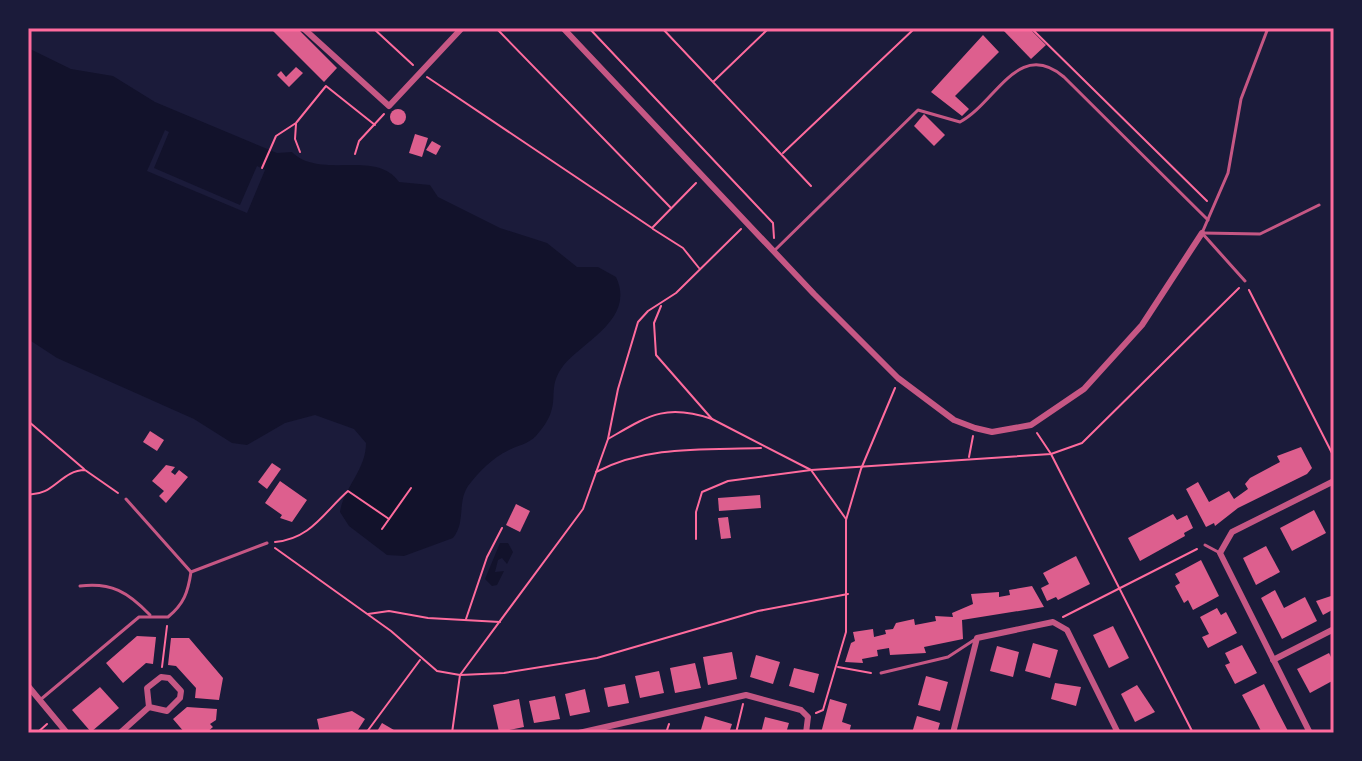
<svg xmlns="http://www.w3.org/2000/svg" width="1362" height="761" font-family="'Fira Sans',sans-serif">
  <rect width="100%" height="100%" fill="#1b1b3a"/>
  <g fill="#12122b">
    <path d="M28,48L71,69L113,76L155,102L277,153L292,152C320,180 376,149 399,182L430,185L438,197L500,228L547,243L577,267H598L616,277C637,321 577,344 561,369C545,393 565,404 536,436C528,444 519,445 509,450C492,458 479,472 468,486C457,503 466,522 453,538L404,556L387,555L349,526L340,512C344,487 366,470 366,443L354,429L315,415L285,423L247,445L232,443L194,419L57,358L28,339Z"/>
    <polygon points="500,543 508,543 513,552 507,564 502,558 498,560 495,572 504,571 497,585 492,586 485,579"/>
  </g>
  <polygon fill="#1b1b3a" points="165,130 169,132 154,168 240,205 257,166 265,170 247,213 147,171"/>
  <g fill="#dd5f8e">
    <polygon points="270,28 297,28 337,68 324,82"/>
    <polygon points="1001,28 1029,28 1046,45 1031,59"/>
    <polygon points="983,35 999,52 955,96 969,109 962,116 931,92"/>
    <polygon points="296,67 303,73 289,87 277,75 281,71 286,77"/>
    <circle cx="398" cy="117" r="8"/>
    <polygon points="924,114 945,135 934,146 914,126"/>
    <polygon points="415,134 428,138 422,157 409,153"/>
    <polygon points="432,141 441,146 436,155 426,150"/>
    <polygon points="150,431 164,440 157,451 143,442"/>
    <polygon points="1301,447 1312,468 1307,474 1238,508 1215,526 1214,523 1206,527 1186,489 1198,482 1209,502 1229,491 1234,499 1248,489 1245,484 1250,478 1280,462 1277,456"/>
    <polygon points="272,463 281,469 267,489 258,482"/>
    <polygon points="166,465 175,467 171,472 175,475 179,470 188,477 166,503 159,496 164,491 152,481"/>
    <polygon points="280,481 307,500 292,522 280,518 282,515 265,503"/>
    <polygon points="760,495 761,508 719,511 718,498"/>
    <polygon points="516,504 530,511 520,532 506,525"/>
    <polygon points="1314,510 1326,533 1292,551 1280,528"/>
    <polygon points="1173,514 1177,520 1187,515 1193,528 1184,533 1185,536 1140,561 1128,538"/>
    <polygon points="728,517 731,538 721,539 718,518"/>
    <polygon points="1266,546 1280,572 1256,585 1243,558"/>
    <polygon points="1076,556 1090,584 1058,600 1056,597 1047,601 1041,588 1049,584 1043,573"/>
    <polygon points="1201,560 1219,596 1193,610 1188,600 1184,603 1175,586 1180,583 1175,574"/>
    <polygon points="1032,586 1044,607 962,620 963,639 924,647 926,653 890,655 889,648 877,650 878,656 862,659 863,663 845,662 851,643 855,641 853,632 873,629 874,637 886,634 885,630 893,629 896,623 914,619 915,625 936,621 935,616 953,617 952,613 973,604 971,594 999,592 999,597 1010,595 1009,590"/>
    <polygon points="1275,590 1284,608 1305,597 1317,621 1282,639 1261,598"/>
    <polygon points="1334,595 1334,609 1323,615 1316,601"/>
    <polygon points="1217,608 1221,615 1226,612 1237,633 1208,648 1202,637 1209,634 1200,617"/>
    <polygon points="1113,626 1129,658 1109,668 1093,635"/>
    <polygon points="137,636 156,637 153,664 146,663 123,683 106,663"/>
    <polygon points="171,638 189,638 223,678 219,700 195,698 196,688 176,666 168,665"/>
    <polygon points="1033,643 1058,650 1050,678 1025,671"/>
    <polygon points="1242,645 1257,673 1235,684 1225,665 1230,663 1225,653"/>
    <polygon points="997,646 1019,652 1013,677 990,671"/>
    <polygon points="732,652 737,679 708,685 703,657"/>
    <polygon points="1329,653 1334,663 1334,680 1310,693 1297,669"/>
    <polygon points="756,655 780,662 773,684 750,677"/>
    <polygon points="695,663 701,688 675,693 670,668"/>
    <polygon points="794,668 819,674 814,693 789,686"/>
    <polygon points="659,671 664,693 640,698 635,676"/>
    <polygon points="926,676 948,682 940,711 918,705"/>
    <polygon points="1055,683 1081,687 1076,706 1051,699"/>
    <polygon points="625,684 629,703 608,707 604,688"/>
    <polygon points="1264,684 1277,710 1289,733 1262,733 1256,721 1242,695"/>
    <polygon points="1137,685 1155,712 1135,722 1121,694"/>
    <polygon points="100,687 119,708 91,732 72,710"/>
    <polygon points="585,689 590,712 570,716 565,694"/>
    <polygon points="555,696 560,719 534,723 529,701"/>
    <polygon points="519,699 524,727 499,732 493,705"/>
    <polygon points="830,699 847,704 842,722 851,725 849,733 821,733"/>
    <polygon points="187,707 217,709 216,720 210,724 213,727 206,733 185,733 173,719"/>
    <polygon points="352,711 365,719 356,733 320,733 317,719"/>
    <polygon points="705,716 732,724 729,733 700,733"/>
    <polygon points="917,716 940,723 937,733 912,733"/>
    <polygon points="765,717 789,723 786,733 761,733"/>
    <polygon points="382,723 399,733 376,733"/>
  </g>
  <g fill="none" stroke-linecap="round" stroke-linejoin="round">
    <g stroke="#ff6b9d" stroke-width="2">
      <polyline points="373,28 413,65"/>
      <polyline points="496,28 671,208"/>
      <polyline points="589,28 773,223 774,238"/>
      <polyline points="662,28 811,186"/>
      <polyline points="1031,28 1207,201"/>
      <polyline points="427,77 652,228 696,183"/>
      <polyline points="714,81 769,28"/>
      <polyline points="296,124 295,139 300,152"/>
      <polyline points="783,153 915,28"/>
      <polyline points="355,154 359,141 384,114"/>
      <polyline points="262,168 276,136 296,123 326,86 375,125"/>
      <polyline points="653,229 683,248 699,268"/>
      <polyline points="1249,290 1334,457"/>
      <polyline points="661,306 654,323 656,355 712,419 811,470 846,519"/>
      <polyline points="28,421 84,469"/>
      <polyline points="1037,433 1051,454 1193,733"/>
      <polyline points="608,439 618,389 638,322 648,311 676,293 741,229"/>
      <polyline points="969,457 973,436"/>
      <path d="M596,472C647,445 705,450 761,448"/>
      <path d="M28,494C53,497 61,470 85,470L118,493"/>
      <polyline points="382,529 411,488"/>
      <polyline points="696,539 696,512 702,492 728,481 811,470 1051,454 1082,443 1239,288"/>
      <path d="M275,542C311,539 324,512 348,491L389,519"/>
      <path d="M275,548L391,631L437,671L460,675L583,509L608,439C648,416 665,403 712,419"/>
      <polyline points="368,614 389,611 428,618 500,622"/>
      <polyline points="1063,617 1197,549"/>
      <polyline points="466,619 487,557 502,528"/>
      <polyline points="162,667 167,626"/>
      <polyline points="838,667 871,673"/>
      <polyline points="816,713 823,710 846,632 846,520 861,469 895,388"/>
      <polyline points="37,733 47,724"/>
      <polyline points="366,733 420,660"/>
      <polyline points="452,733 460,675 504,673 597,658 758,611 848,594"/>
      <polyline points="666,733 669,724"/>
      <polyline points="736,733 743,704"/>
    </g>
    <g stroke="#c65784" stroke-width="3">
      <polyline points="1202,233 1260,234 1319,205"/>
      <path d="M774,251L918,110L960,122C996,103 1018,38 1064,77L1208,220"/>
      <polyline points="1245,281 1202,233 1228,173 1241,99 1268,28"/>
      <polyline points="126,499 191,572"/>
      <polyline points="1205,545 1220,553"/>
      <path d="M80,586C111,582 128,592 150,615"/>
      <polyline points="881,673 948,657 974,640"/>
      <path d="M40,700L139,617H168C184,604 188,592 191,572L267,543"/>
    </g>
    <g stroke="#c65784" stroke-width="6">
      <polyline points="303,28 389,106 462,28"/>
      <polyline points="563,28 814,294 898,378 954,420 975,428 992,432 1031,425 1084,389 1142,325 1202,233"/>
      <polyline points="1273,660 1334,629"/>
      <polygon points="161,677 169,678 181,691 180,698 167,711 149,707 147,688"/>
      <polyline points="28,686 67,733"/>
      <polyline points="120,733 149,707"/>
      <polyline points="579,733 746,695 801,710 808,717 806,733"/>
      <polyline points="953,733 977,638 1053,622 1067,630 1118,733"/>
      <polyline points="1310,733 1220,553 1232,532 1334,481"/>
    </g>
  </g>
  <rect width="1362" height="761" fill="none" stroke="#1b1b3a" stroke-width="60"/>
  <rect x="30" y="30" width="1302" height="701" fill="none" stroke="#ff6b9d" stroke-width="3"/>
</svg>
